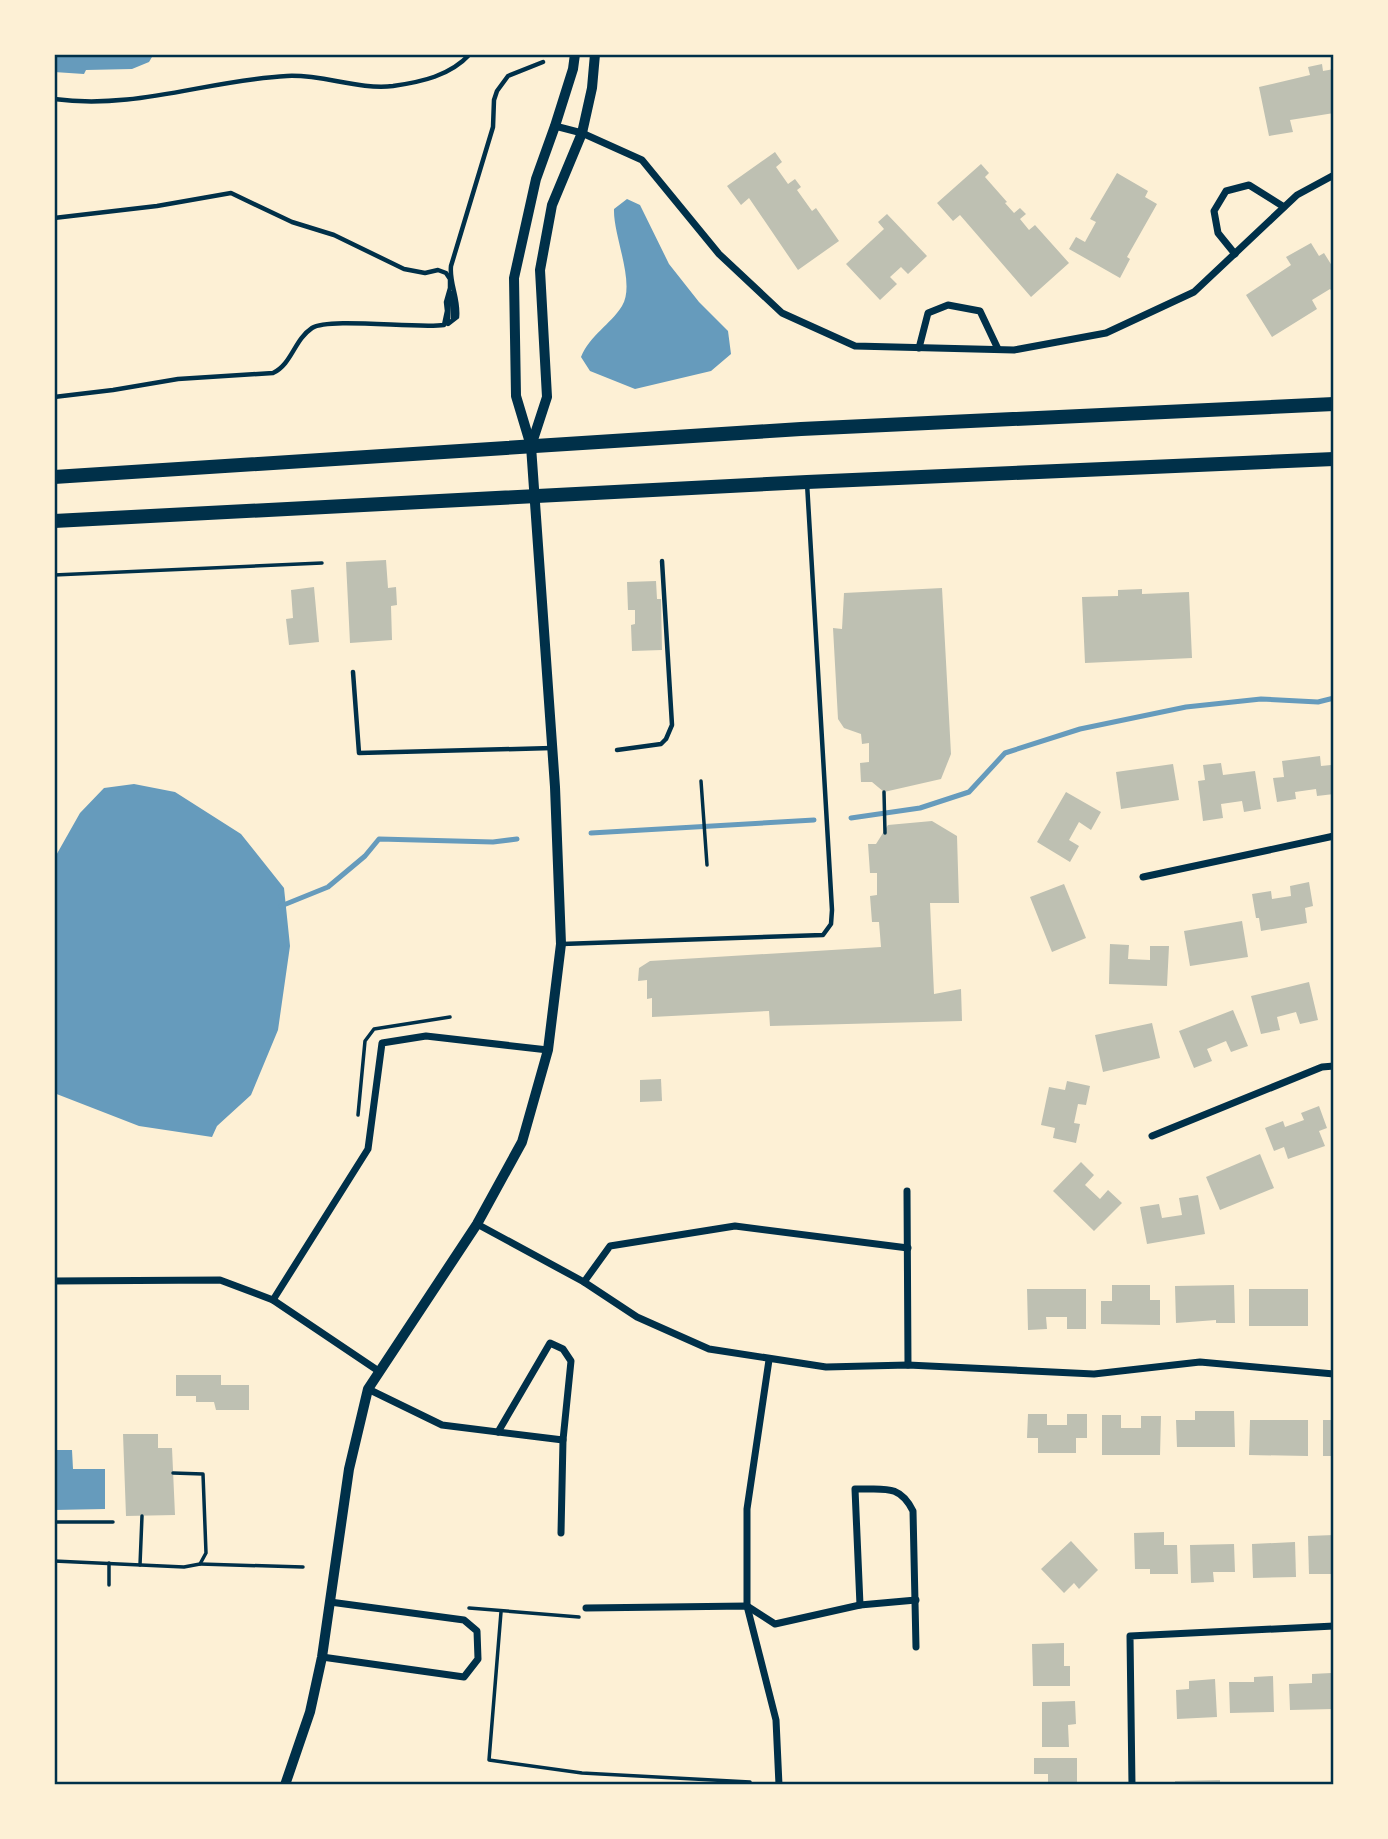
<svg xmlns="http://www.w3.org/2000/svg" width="1388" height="1839" font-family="Karla,sans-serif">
  <rect width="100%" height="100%" fill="#fdf0d5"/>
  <g fill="#669bbc">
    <polygon points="54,54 147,54 152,57 149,62 132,69 86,70 84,74 54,72"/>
    <path d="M627,199L640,205L669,264L699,302L728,331L731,354L711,371L635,389L590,371L581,357C590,335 610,325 622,306C636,283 613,236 614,209Z"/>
    <polygon points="134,784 175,792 241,834 284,888 290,946 278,1030 251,1095 217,1126 212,1137 139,1126 54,1093 54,859 80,813 104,788"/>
    <polygon points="54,1450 72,1450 73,1469 105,1469 105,1509 54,1510"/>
  </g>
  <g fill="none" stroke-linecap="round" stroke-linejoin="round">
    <g stroke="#669bbc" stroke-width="5">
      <polyline points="851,818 920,808 969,792 1005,753 1080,729 1186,707 1261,699 1318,702 1334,698"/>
      <polyline points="591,833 814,820"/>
      <polyline points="281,906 328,887 365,856 379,839 493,842 517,839"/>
    </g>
  </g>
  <g fill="#bec0b2">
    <polygon points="1322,64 1323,71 1334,69 1334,113 1290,120 1293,132 1269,136 1259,87 1310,75 1308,67"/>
    <polygon points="775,152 782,162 776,167 788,184 795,179 801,187 797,190 812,211 816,208 839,241 798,270 749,198 741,205 727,186"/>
    <polygon points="981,164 989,173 985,177 1007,202 1005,203 1014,213 1020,208 1026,214 1020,219 1029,230 1035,225 1069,263 1031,297 960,215 953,221 937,203"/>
    <polygon points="1117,173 1148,191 1145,197 1157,204 1127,257 1130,259 1120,278 1069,249 1076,237 1085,242 1096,222 1090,219"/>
    <polygon points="887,214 927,256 908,274 901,267 890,277 897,284 880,300 846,264 884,229 878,222"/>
    <polygon points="1311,243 1319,256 1324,253 1334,269 1334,294 1330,289 1312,300 1317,309 1272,337 1246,295 1291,265 1286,257"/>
    <polygon points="386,560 388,588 396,587 397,605 391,606 392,640 350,643 346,562"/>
    <polygon points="656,581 657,599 661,599 662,650 632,651 631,625 635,624 635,610 628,610 627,582"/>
    <polygon points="314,587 319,642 289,645 286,619 293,618 291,590"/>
    <polygon points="942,588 951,754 941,779 884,792 872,782 861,782 860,763 869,762 869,743 862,744 861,734 844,728 838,719 833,628 842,629 844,593"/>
    <polygon points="1142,589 1142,594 1189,592 1192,658 1085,663 1082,597 1118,596 1118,590"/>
    <polygon points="1320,756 1321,766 1331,765 1334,794 1317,796 1316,789 1295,792 1296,799 1277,802 1273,778 1284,777 1282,761"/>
    <polygon points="1221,763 1223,775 1255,771 1261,809 1244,812 1242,801 1221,804 1223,818 1203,821 1198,781 1205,780 1203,765"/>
    <polygon points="1173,764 1179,800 1121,809 1116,772"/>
    <polygon points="1066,792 1101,812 1091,830 1079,822 1069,840 1079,846 1070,862 1037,842"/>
    <polygon points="932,821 957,836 959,903 930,903 934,994 961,989 962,1021 770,1026 769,1011 652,1017 652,998 647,999 647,980 638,981 639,968 650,961 881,947 879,922 872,922 870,896 877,895 877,873 870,873 868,844 876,844 888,825"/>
    <polygon points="1309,882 1313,906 1305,908 1307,923 1261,931 1259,918 1256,918 1252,894 1271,891 1272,899 1291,896 1290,886"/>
    <polygon points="1064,884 1086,938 1052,952 1030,897"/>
    <polygon points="1242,921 1248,957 1190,966 1184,931"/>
    <polygon points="1110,944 1129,945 1128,959 1150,960 1150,946 1169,946 1167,986 1109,984"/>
    <polygon points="1309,982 1318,1020 1300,1024 1296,1012 1277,1017 1280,1030 1261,1034 1251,996"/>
    <polygon points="1233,1010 1248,1046 1231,1052 1226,1041 1207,1049 1212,1061 1194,1068 1179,1031"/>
    <polygon points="1152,1023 1160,1058 1103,1072 1095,1035"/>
    <polygon points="661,1079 662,1101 640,1102 640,1080"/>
    <polygon points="1067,1081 1090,1086 1086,1105 1078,1104 1074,1123 1080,1124 1076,1143 1053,1138 1055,1128 1041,1125 1049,1087 1065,1090"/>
    <polygon points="1319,1106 1327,1128 1319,1131 1325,1146 1288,1159 1284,1147 1274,1151 1265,1128 1283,1121 1285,1127 1304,1120 1301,1113"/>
    <polygon points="1260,1154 1274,1188 1220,1210 1206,1177"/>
    <polygon points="1081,1162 1094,1175 1085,1185 1100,1199 1108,1190 1122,1203 1094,1231 1053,1191"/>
    <polygon points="1198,1195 1205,1234 1147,1244 1140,1207 1159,1204 1162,1218 1182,1215 1179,1198"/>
    <polygon points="1112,1285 1150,1285 1150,1300 1160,1300 1160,1325 1101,1324 1101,1301 1112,1301"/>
    <polygon points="1234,1285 1235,1323 1216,1323 1216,1320 1176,1323 1175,1286"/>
    <polygon points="1027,1289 1086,1289 1086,1329 1067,1329 1067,1317 1046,1317 1047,1329 1028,1330"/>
    <rect x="1249" y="1289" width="59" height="37"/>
    <polygon points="176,1375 221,1375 221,1385 249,1385 249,1410 216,1410 214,1402 196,1402 196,1396 176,1396"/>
    <polygon points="1195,1411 1234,1411 1235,1447 1177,1447 1176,1420 1195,1420"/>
    <polygon points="1028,1414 1047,1414 1047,1425 1067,1425 1067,1414 1087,1414 1087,1438 1076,1438 1076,1453 1038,1453 1038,1438 1027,1438"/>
    <polygon points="1102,1415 1121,1415 1121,1428 1141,1428 1141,1416 1161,1416 1160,1455 1102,1455"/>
    <polygon points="1250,1420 1308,1420 1308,1456 1249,1455"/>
    <rect x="1323" y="1420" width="11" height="36"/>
    <polygon points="123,1434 158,1434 158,1448 172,1448 175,1515 126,1516"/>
    <polygon points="1164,1532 1164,1545 1177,1545 1178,1574 1150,1574 1150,1569 1135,1569 1134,1533"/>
    <polygon points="1334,1535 1334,1574 1309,1574 1308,1536"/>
    <polygon points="1071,1541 1098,1570 1079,1589 1074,1583 1064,1593 1041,1569"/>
    <polygon points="1295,1542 1296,1577 1253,1578 1252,1544"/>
    <polygon points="1234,1544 1235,1572 1213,1572 1214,1582 1191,1583 1190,1545"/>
    <polygon points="1064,1643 1064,1666 1070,1666 1070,1686 1033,1686 1032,1644"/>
    <polygon points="1331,1673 1333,1709 1290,1710 1289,1684 1312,1683 1312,1674"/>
    <polygon points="1273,1676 1274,1712 1230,1713 1229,1682 1254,1682 1254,1677"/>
    <polygon points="1215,1679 1217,1717 1177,1719 1176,1690 1189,1689 1189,1681"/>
    <polygon points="1075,1701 1076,1724 1068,1725 1069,1747 1042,1747 1042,1702"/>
    <polygon points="1034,1758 1077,1758 1077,1785 1048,1785 1048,1774 1034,1774"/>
    <polygon points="1220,1780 1220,1785 1175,1785 1175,1781"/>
  </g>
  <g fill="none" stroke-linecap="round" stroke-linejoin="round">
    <g stroke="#003049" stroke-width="3.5">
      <polyline points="54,575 322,563"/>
      <polyline points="701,781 707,865"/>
      <polyline points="884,792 885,833"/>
      <polyline points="358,1115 365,1041 374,1029 450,1017"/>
      <polyline points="54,1522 113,1522"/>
      <polyline points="54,1561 184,1567 200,1564 206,1553 203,1474 173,1473"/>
      <polyline points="109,1563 109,1585"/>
      <polyline points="200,1564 303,1567"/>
      <polyline points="140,1565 142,1516"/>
      <polyline points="469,1608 579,1617"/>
      <polyline points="501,1612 489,1760 582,1773 750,1782"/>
    </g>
    <g stroke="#003049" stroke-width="4.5">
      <path d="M54,99C137,110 207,80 287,76C323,74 357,90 393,86C421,82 450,76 470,54"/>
      <path d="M54,218L157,206L231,193L292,222L334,235L404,269L425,273L438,270L446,273L450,279V288L446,302L447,311L444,325C417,329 329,317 312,328C294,340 292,364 273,373L178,379L113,390L54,397"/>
      <path d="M457,317L453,318L452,293L448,301V324L457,317C459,299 449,283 451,266L493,127L494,100L497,91L508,76L543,62"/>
      <polyline points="353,672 359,753 552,748"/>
      <polyline points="617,750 661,744 666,739 672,725 662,561"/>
      <polyline points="562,944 823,935 831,924 832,910 807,483"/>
    </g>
    <g stroke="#003049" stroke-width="7">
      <polyline points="555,126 582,133 642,160 719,254 782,313 855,346 1014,350 1106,333 1194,292 1297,195 1334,175"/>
      <polyline points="1235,254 1218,233 1214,211 1226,191 1249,185 1284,207"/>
      <polyline points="919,348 928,313 948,305 980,311 998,349"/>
      <polyline points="1143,877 1334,836"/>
      <polyline points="1152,1136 1322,1067 1334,1066"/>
      <polyline points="907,1191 908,1365"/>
      <polyline points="477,1224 584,1282 637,1317 709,1349 826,1367 908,1365 1094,1374 1200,1362 1334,1374"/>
      <polyline points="54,1281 220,1280 273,1300 380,1372"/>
      <polyline points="584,1282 610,1246 735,1226 908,1248"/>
      <polyline points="273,1300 368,1149 382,1043 426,1036 548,1050"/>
      <polyline points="769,1360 747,1509 747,1606 776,1720 779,1785"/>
      <polyline points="368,1389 442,1425 563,1440"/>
      <polyline points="498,1432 550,1343 563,1349 571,1361 563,1440 561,1533"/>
      <path d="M860,1605L855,1489C883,1490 899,1483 913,1511L916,1647"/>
      <polyline points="586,1608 747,1606 775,1624 860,1605 916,1600"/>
      <polyline points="322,1657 464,1677 478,1659 477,1631 464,1620 330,1602"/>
      <polyline points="1132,1785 1130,1636 1334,1626"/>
    </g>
    <g stroke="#003049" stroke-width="10">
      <polyline points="531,446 547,397 540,270 552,205 582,133 592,88 595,54"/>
      <polyline points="285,1785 310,1712 322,1657 349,1469 368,1389 477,1224 522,1142 548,1050 561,944 555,787 531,446 516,396 514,278 536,179 555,126 573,69 575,54"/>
    </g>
    <g stroke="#003049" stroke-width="14">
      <polyline points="54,477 801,429 1334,404"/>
      <polyline points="54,521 807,482 1334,459"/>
    </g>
  </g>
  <rect width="1388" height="1839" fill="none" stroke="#fdf0d5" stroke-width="112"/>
  <rect x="56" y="56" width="1276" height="1727" fill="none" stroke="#003049" stroke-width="2.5"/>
</svg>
